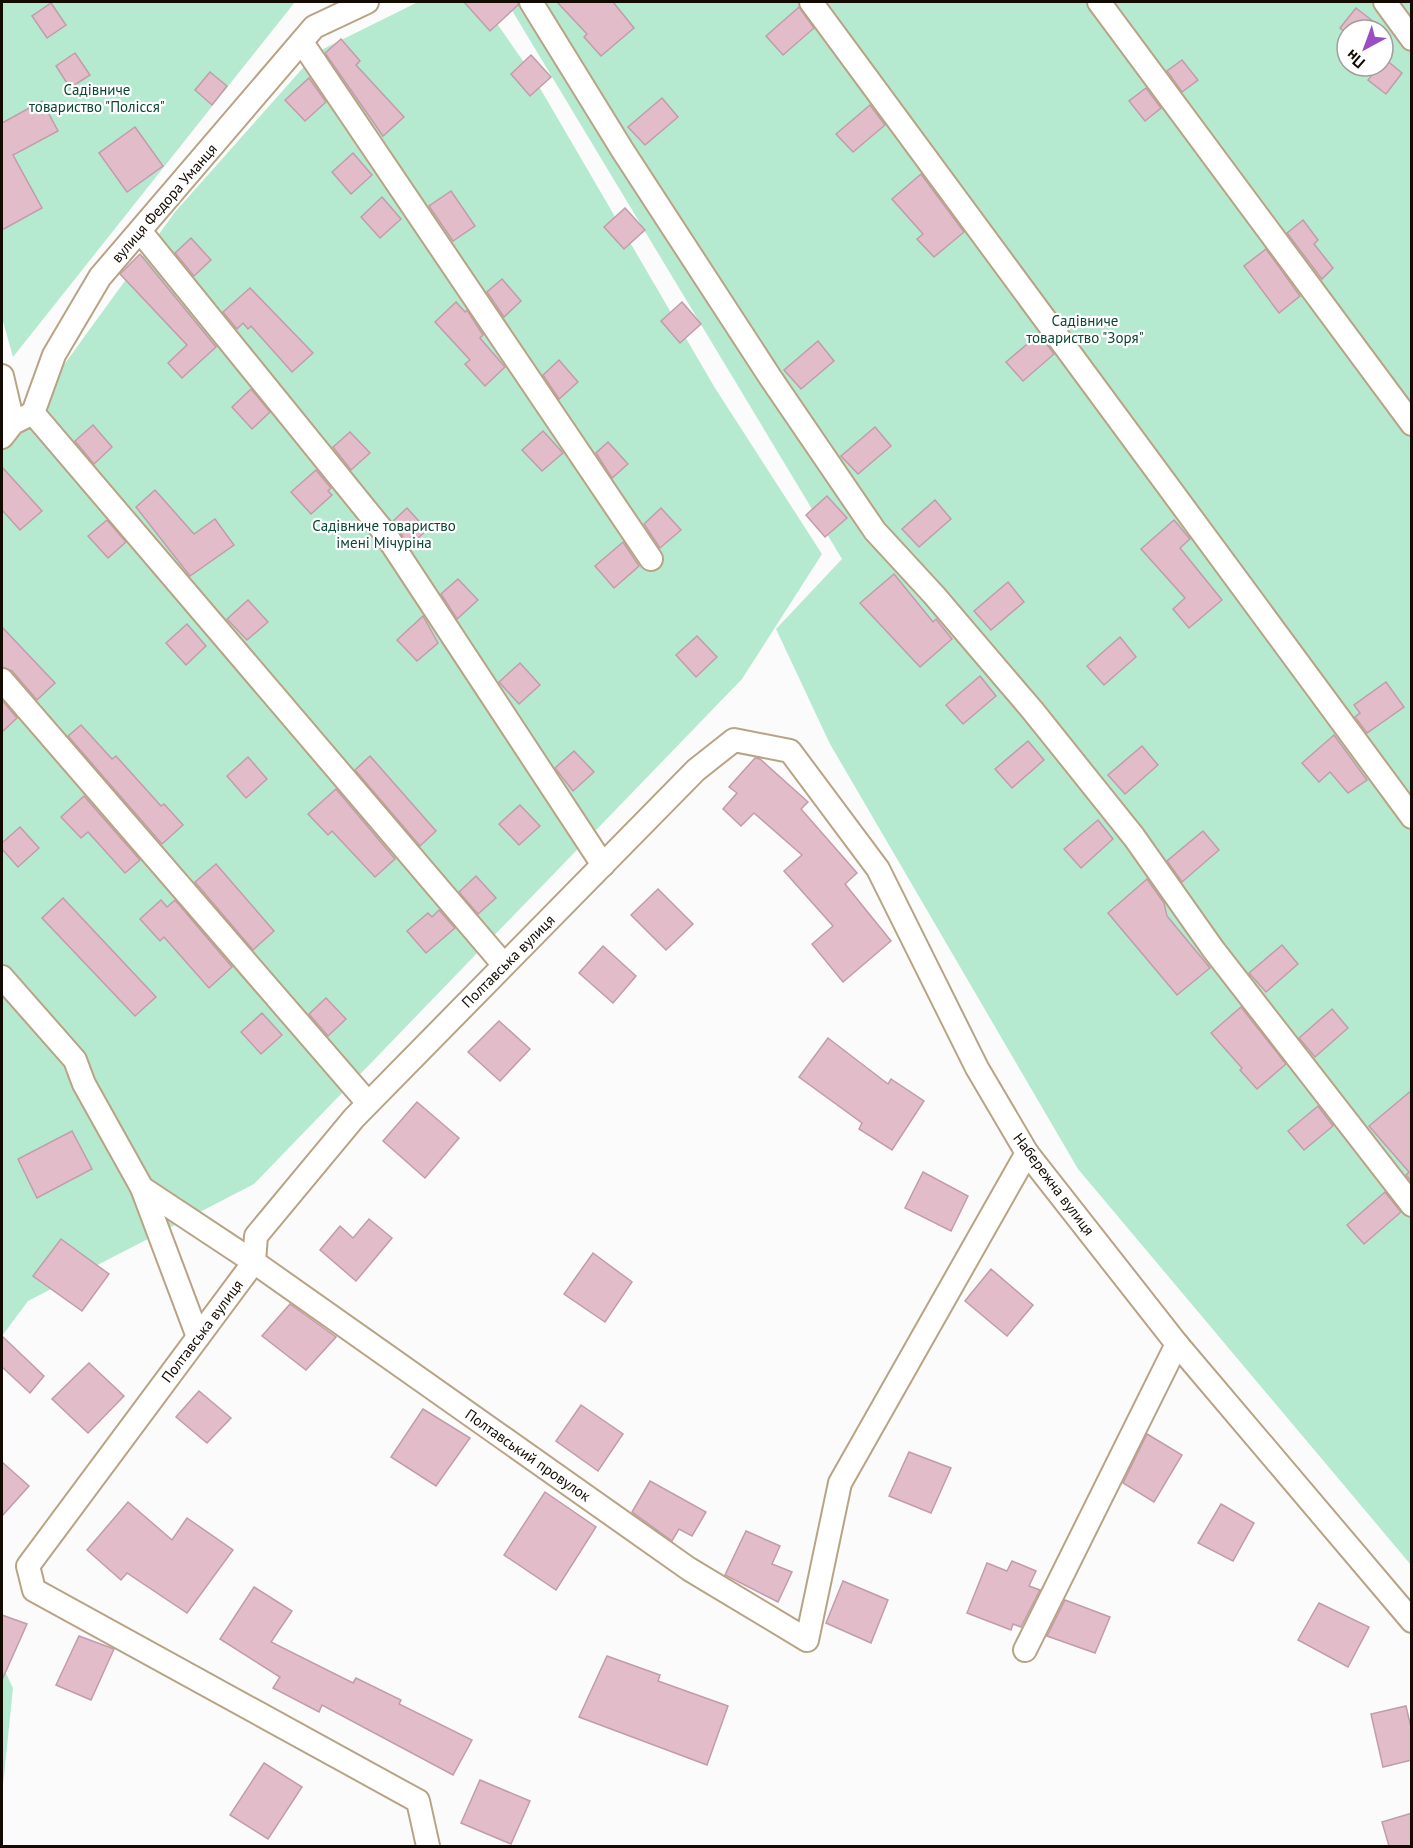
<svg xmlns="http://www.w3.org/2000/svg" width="1413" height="1848" font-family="'PT Sans',sans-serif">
  <rect width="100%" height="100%" fill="#fbfbfb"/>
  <g fill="#b5ead1" fill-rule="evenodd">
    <polygon points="2,2 295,2 13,357 2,318"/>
    <polygon points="418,2 482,2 530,71 715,388 822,554 742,679 254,1184 28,1301 2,1336 2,450 175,212 317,52"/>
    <path d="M507,2H1411V1565L1078,1169L830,744L776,629L842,559ZM1347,30H1383V66H1347Z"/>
    <polygon points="2,1665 13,1688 2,1795"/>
  </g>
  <g fill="#e3bcca" stroke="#c29caa" stroke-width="1.5">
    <polygon points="464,2 518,2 518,5 490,31"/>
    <polygon points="557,2 613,2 634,28 601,56 584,37 587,34"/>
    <polygon points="51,3 66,25 47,38 32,16"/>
    <polygon points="799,7 814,28 783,55 766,36"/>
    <polygon points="1356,8 1374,22 1367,30 1347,30 1347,34 1340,28"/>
    <polygon points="341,39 360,61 356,65 404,117 383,136 325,53"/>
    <polygon points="75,53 90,75 70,88 56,66"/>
    <polygon points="531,55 551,77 530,96 511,74"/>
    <polygon points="1385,59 1402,73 1386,94 1368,80 1379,66 1383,66"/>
    <polygon points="1182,60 1198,80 1182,92 1167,71"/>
    <polygon points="210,72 227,86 212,105 195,90"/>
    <polygon points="309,78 326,102 305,121 285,100"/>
    <polygon points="1146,88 1161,108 1145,121 1129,101"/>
    <polygon points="662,98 678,117 645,145 628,127"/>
    <polygon points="42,101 58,131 13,155 42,208 2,230 2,123"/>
    <polygon points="870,105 885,125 853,152 836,134"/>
    <polygon points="135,127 163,166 127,192 99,153"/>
    <polygon points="353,153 372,175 351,194 332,172"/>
    <polygon points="921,174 964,232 934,257 917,239 923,234 892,199"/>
    <polygon points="451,191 475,226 453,241 429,206"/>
    <polygon points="382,197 401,219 380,238 361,217"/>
    <polygon points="625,208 645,230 624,249 604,227"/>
    <polygon points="1303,220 1318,240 1314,244 1333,268 1322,279 1287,233"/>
    <polygon points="191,238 211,260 194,276 175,253"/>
    <polygon points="1266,249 1300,296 1279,313 1244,266"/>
    <polygon points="140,254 216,347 182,378 168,363 187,345 120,274"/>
    <polygon points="502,279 521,301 504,317 487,292"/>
    <polygon points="250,288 313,353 292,372 251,326 248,329 243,323 237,329 223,312"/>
    <polygon points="456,302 465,312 467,310 483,335 480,338 505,367 485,386 465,364 470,360 435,322"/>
    <polygon points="682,302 701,324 680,343 661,321"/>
    <polygon points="1039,334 1054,354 1023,381 1006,362"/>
    <polygon points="818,341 834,361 801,389 784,370"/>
    <polygon points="559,360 578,382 559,399 543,375"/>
    <polygon points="251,389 270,412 252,429 232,407"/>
    <polygon points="93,425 112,447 94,464 75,441"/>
    <polygon points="875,427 891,446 858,474 841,456"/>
    <polygon points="543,431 563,453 542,471 522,450"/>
    <polygon points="350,432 370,453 351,470 333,447"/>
    <polygon points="608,442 628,464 612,478 596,453"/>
    <polygon points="2,467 42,511 20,530 2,510"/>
    <polygon points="316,470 331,488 328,491 332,495 311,514 291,492"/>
    <polygon points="155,490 194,534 215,519 234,545 190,576 136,507"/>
    <polygon points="827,496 847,518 825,537 806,515"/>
    <polygon points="935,500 951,519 919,547 902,529"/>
    <polygon points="407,508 427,530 409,546 393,521"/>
    <polygon points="661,508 681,530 660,548 644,524"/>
    <polygon points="107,520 126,542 108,558 88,536"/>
    <polygon points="1174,520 1190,539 1180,548 1222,600 1189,628 1173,609 1185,598 1141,549"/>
    <polygon points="623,542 639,566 614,588 595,566"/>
    <polygon points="894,574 933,622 936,619 952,639 920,667 860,603"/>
    <polygon points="458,579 478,600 457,619 441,594"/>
    <polygon points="1008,582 1024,602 991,630 974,611"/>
    <polygon points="248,600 268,622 247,640 227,619"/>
    <polygon points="423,616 438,643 417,661 397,640"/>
    <polygon points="187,624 206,646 186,665 166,643"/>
    <polygon points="2,627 55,683 37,700 12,671 2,667"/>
    <polygon points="697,636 717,657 696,677 676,655"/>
    <polygon points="1120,637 1136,657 1104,685 1087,666"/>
    <polygon points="520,663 540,685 519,704 499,682"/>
    <polygon points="980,676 996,696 963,724 946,705"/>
    <polygon points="1386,682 1404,707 1367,733 1355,717 1360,713 1354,705"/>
    <polygon points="2,700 17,718 2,732"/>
    <polygon points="81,725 112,759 116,756 161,806 164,804 183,825 162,844 68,736"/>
    <polygon points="1334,735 1367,780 1348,793 1330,772 1319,782 1302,763"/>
    <polygon points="1028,741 1044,760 1012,788 995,769"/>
    <polygon points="1142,746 1158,765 1125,794 1108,775"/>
    <polygon points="574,751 594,772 573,791 555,768"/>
    <polygon points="370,756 436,831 420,846 355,770"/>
    <polygon points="248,757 267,779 246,798 227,776"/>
    <polygon points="755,758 760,759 808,802 801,809 857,873 845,884 891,941 843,982 812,944 833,926 784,871 802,855 754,813 741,826 723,809 737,793 729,787"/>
    <polygon points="336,789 395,859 375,877 332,831 328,835 308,814"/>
    <polygon points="84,796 140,860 125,873 88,832 81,838 61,817"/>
    <polygon points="520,805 540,826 519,845 499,824"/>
    <polygon points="1098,820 1113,839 1081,868 1064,849"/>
    <polygon points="20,827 39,848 18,867 2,849 2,843"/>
    <polygon points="1203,831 1219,850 1182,882 1167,861"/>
    <polygon points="216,864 274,931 253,950 195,882"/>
    <polygon points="476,876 496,898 478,914 459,892"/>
    <polygon points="1147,879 1164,903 1167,916 1210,968 1177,995 1108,913"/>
    <polygon points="658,889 693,924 666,950 631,915"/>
    <polygon points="63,898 156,997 135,1016 42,918"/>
    <polygon points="161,900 167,907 175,900 232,967 209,988 164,937 160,941 140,919"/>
    <polygon points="439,910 455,928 426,953 407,931 428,913 432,917"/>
    <polygon points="1282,945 1298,964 1266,992 1249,973"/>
    <polygon points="603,946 636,976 613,1003 579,973"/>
    <polygon points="326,998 346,1019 328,1036 309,1014"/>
    <polygon points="1241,1007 1286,1064 1257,1089 1240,1070 1242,1068 1211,1033"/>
    <polygon points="1332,1009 1348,1028 1315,1057 1299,1038"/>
    <polygon points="262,1013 282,1035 261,1054 241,1032"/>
    <polygon points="499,1021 530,1049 500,1081 468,1052"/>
    <polygon points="828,1038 888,1084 891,1079 924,1101 892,1150 859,1129 862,1123 799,1077"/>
    <polygon points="1412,1090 1412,1182 1406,1175 1409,1172 1369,1126"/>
    <polygon points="417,1102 459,1138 425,1178 383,1141"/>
    <polygon points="1318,1106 1333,1126 1304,1150 1288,1131"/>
    <polygon points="72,1131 92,1169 37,1198 18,1159"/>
    <polygon points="923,1172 968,1196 951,1231 905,1208"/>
    <polygon points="1385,1192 1401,1212 1364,1244 1347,1225"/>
    <polygon points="369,1219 392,1238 356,1281 320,1250 340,1226 353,1238"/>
    <polygon points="61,1239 109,1274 82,1311 33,1276"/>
    <polygon points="593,1253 632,1282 605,1322 564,1294"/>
    <polygon points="991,1269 1033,1305 1007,1336 965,1301"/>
    <polygon points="290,1304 336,1337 306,1370 262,1336"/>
    <polygon points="2,1336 44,1376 30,1393 2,1367"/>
    <polygon points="89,1363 124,1396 88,1433 52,1399"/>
    <polygon points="199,1391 231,1418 207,1443 176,1417"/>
    <polygon points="581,1405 623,1434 598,1471 556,1441"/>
    <polygon points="423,1409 470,1438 436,1486 391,1457"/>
    <polygon points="1147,1434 1182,1455 1154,1502 1123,1483"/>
    <polygon points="909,1452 951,1468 931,1513 889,1496"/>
    <polygon points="2,1462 29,1486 2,1516"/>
    <polygon points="650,1481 706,1512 692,1536 679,1529 672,1541 632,1512"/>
    <polygon points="545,1492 596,1527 556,1590 504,1555"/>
    <polygon points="128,1502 172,1540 187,1518 233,1550 187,1613 127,1573 121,1580 87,1550"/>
    <polygon points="1221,1504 1254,1523 1233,1561 1198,1543"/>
    <polygon points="746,1531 780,1546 772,1564 792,1572 778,1602 725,1575"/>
    <polygon points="1012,1561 1036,1571 1029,1586 1040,1590 1021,1627 1013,1624 1011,1630 967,1613 987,1563 1007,1571"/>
    <polygon points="843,1581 888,1600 871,1643 826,1623"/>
    <polygon points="254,1587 292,1611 271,1642 353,1683 356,1678 401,1700 399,1704 472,1740 453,1775 322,1705 319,1712 273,1688 280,1677 220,1639"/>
    <polygon points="1065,1600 1110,1617 1095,1653 1047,1636"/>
    <polygon points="1319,1603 1369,1627 1348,1667 1298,1640"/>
    <polygon points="2,1615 27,1624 2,1680"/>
    <polygon points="79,1636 114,1649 91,1700 56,1685"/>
    <polygon points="607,1656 660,1675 658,1681 728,1706 707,1765 579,1717"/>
    <polygon points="1406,1706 1412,1732 1412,1760 1383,1767 1371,1714"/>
    <polygon points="264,1763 302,1787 268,1839 230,1815"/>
    <polygon points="480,1780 530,1801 511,1844 461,1823"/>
    <polygon points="1412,1813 1412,1846 1389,1846 1382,1822"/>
  </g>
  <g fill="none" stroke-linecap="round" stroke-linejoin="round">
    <g stroke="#b9a385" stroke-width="26">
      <g id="street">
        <polyline points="531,2 623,151 770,377 875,531 934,595 1033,711 1134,837 1213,949 1412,1205"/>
        <polyline points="811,2 1412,817"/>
        <polyline points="1099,2 1412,424"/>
        <polyline points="1385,2 1412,39"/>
        <polyline points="303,44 651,559"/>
        <polyline points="140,231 384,532 603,865"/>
        <polyline points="2,376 13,423"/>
        <polyline points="33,413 504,965"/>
        <polyline points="2,437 13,423 33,413 54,355 100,277 314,27 367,2"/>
        <polyline points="2,680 368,1103"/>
        <polyline points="2,977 75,1060 84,1084 142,1188 254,1262 689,1569 807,1640 840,1483 1027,1153"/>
        <polyline points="142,1188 198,1337"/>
        <polyline points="1025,1650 1177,1344"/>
        <polyline points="428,1846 418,1801 34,1590 28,1566 254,1262 256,1236 354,1118 696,770 734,740 790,751 878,869 977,1068 1027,1153 1177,1344 1412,1621"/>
      </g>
    </g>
    <use href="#street" stroke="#fff" stroke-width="22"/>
  </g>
  <g text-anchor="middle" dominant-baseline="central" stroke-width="4.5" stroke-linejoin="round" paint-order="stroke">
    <g font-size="15" fill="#0c4732" stroke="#fff">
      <text x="97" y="89">Садівниче<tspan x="97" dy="17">товариство "Полісся"</tspan></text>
      <text x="1085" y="320">Садівниче<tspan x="1085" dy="17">товариство "Зоря"</tspan></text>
      <text x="384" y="525">Садівниче товариство<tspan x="384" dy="17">імені Мічуріна</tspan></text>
    </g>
    <g font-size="15" fill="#130b02" stroke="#fff">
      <text transform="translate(164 203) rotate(-49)">вулиця Федора Уманця</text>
      <text transform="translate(508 961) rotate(-45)">Полтавська вулиця</text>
      <text transform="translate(1054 1184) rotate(53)">Набережна вулиця</text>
      <text transform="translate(202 1331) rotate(-53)">Полтавська вулиця</text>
      <text transform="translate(528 1455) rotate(35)">Полтавський провулок</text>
    </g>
  </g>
  <rect width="1413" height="1848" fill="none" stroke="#130b02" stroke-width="6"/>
  <g transform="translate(1365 48) rotate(221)"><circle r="28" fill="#ffffff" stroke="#a19d9a" stroke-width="1.5"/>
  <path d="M0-4.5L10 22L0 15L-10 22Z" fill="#994fc2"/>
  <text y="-9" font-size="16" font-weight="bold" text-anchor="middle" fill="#130b02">Пн</text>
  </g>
</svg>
